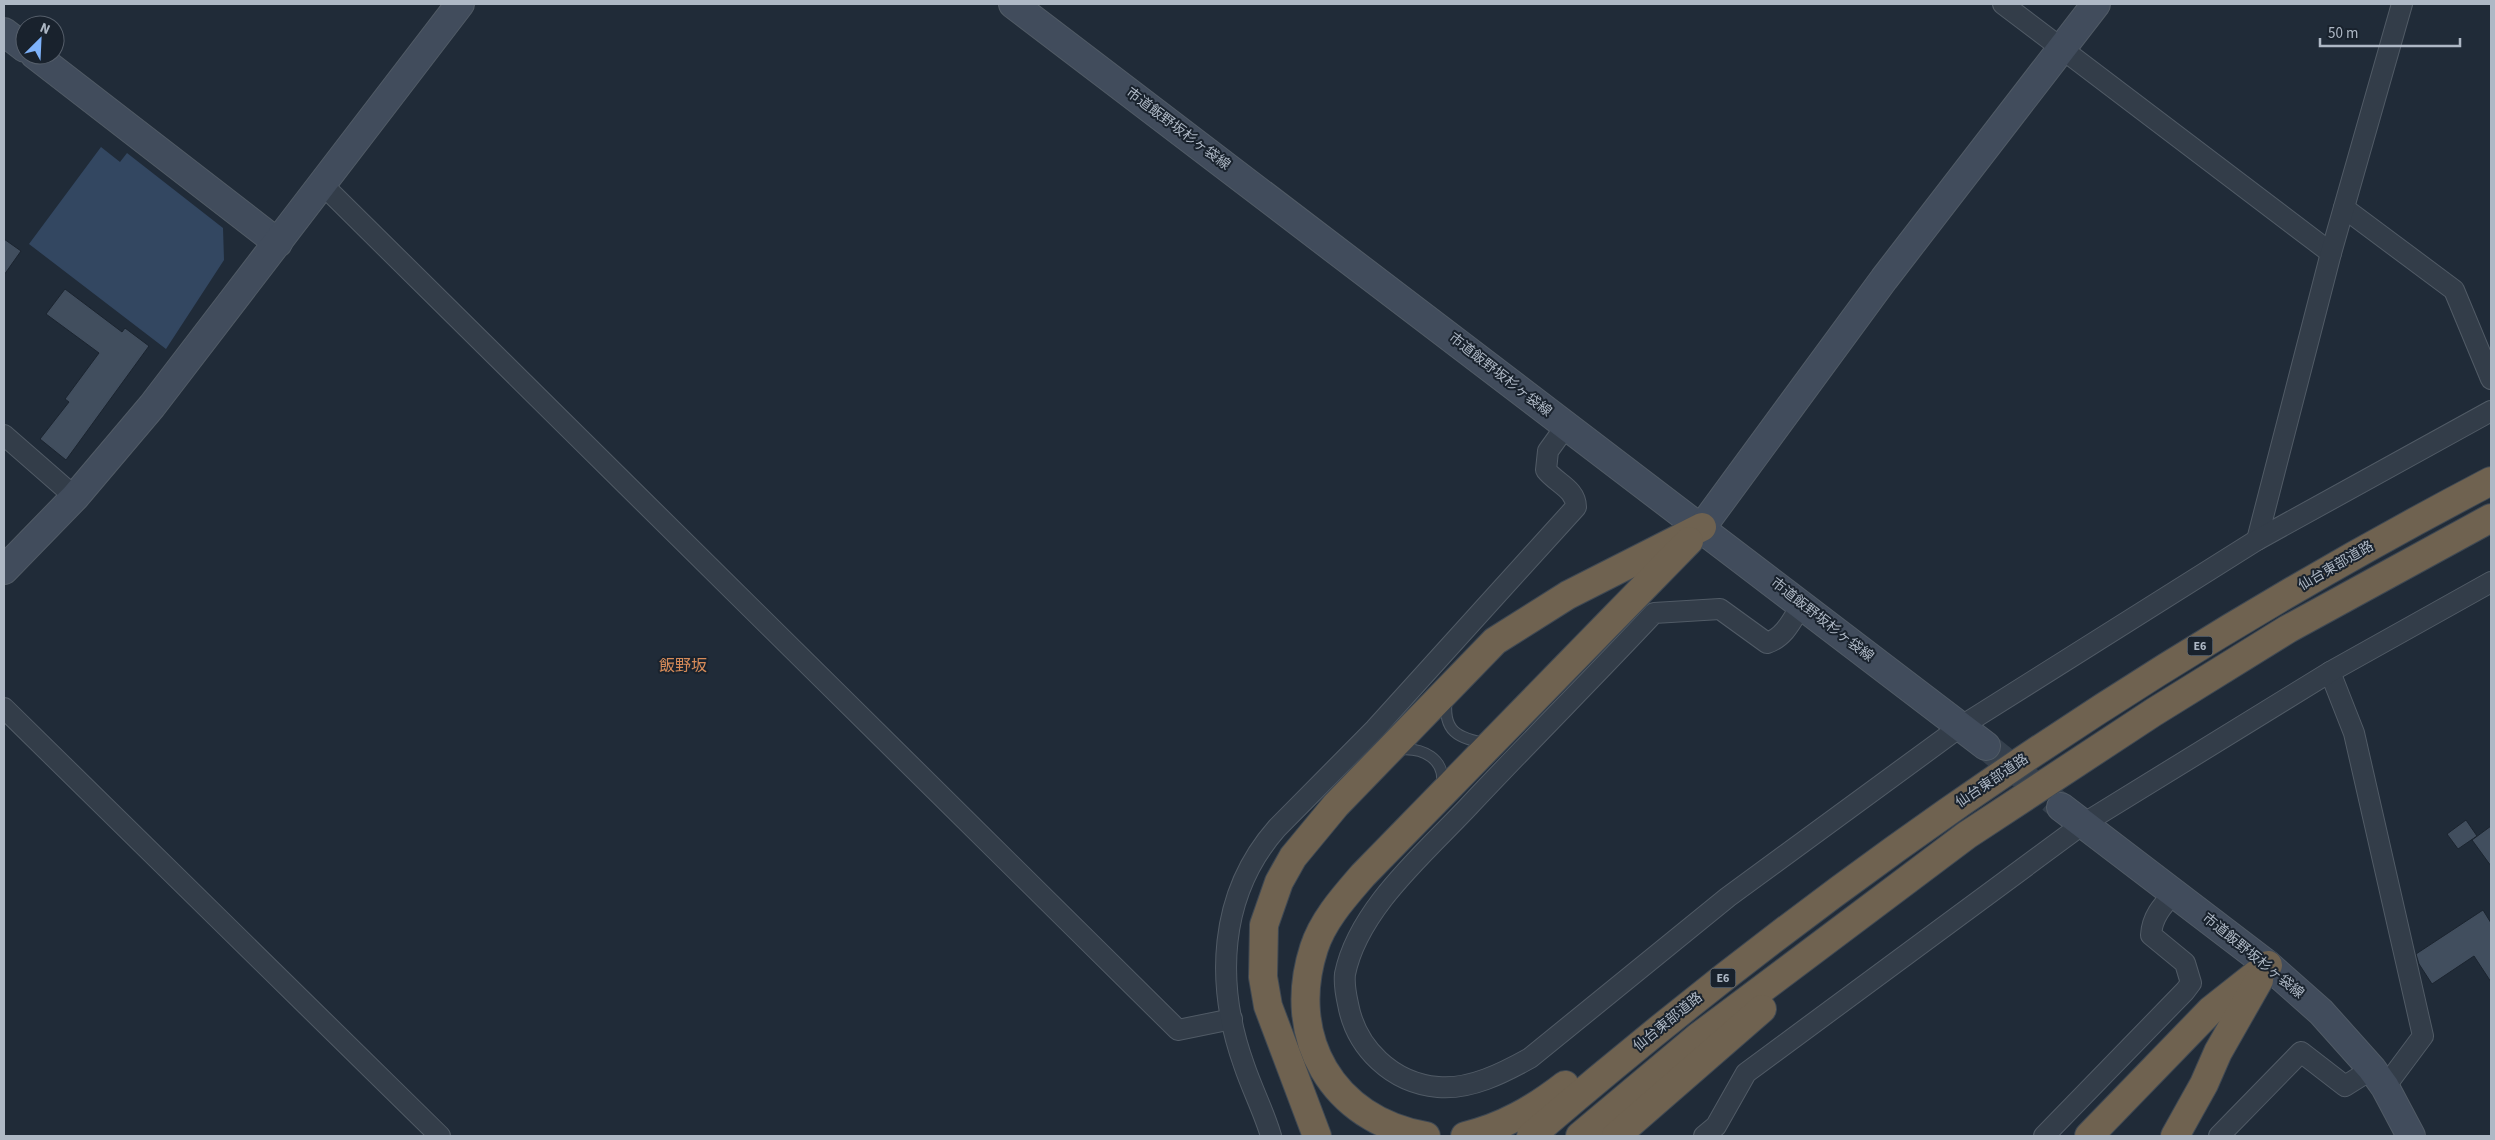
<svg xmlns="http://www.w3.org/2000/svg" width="2495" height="1140" font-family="'Source Sans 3','Noto Sans JP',sans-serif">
  <rect width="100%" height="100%" fill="#202b38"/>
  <polygon fill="#334761" points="101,147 120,162 127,153 223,228 224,260 166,349 29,244"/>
  <g fill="#414e5e" stroke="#1b242f">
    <polygon points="4,239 21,251 4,275"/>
    <polygon points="65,289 122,332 125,328 149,346 66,460 40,439 69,402 65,399 99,353 46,314"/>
    <polygon points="2466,820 2477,836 2458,849 2447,834"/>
    <polygon points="2491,826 2491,866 2472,840"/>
    <polygon points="2483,910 2491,923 2491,982 2474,956 2432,984 2419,964 2416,954"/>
  </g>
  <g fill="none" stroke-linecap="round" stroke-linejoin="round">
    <polyline stroke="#35404d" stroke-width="28" stroke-dasharray="28 14" stroke-linecap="butt" points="1986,746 2061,807"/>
    <g stroke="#515b66" stroke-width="12">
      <g id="lane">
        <path d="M1447,698C1442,732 1458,738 1488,744"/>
        <path d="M1396,750C1422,746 1448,759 1441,788"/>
      </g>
    </g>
    <g stroke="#515b66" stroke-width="22">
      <g id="street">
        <polyline points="2003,4 2331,253"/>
        <polyline points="323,185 1178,1030 1232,1019"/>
        <polyline points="2344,208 2454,290 2491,379"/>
        <polyline points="4,435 75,497"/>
        <polyline points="2257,540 2331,253 2402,4"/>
        <path d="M1802,604C1792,620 1785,637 1767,643L1720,609L1654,613C1593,678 1530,741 1469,806C1425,853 1358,909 1345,974C1344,983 1346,995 1348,1004C1356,1048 1392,1083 1438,1087C1470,1090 1503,1073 1530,1058L1728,897L1960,727L2257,540L2491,411"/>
        <polyline points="2330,672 2354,733 2423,1036 2385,1087"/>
        <polyline points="4,708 440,1136"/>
        <path d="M1271,1136C1264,1112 1252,1089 1244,1065C1215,984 1218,895 1277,828L1375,729L1576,507C1576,489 1556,483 1546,470L1548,451L1566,426"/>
        <polyline points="1704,1136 1716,1126 1746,1073 2083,824 2330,672 2491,582"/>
        <path d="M2044,1136L2185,991L2191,983L2185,963L2151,935C2152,917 2162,906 2174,893"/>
        <polyline points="2219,1136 2301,1052 2345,1086 2372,1069"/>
      </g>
    </g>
    <g stroke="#515b66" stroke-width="30">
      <g id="secondary">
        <polyline points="1013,4 1986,746"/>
        <polyline points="4,32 25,48"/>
        <polyline points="35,55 278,243"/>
        <polyline points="1702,527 1884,279 2096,4"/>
        <polyline points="4,570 75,497 152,406 460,4"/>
        <polyline points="2061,807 2268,965 2321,1012 2372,1069 2385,1087 2411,1136"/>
      </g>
    </g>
    <g stroke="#3e4853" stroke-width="30">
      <g id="highway">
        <polyline points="1317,1136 1268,1006 1263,977 1264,925 1279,882 1293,857 1336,805 1495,641 1568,595 1702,527"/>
        <path d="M1426,1136C1332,1120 1285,1037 1314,948C1323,920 1344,897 1363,875L1689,541"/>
        <path d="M1465,1136C1503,1127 1534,1109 1565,1085"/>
        <path d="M1531,1136C1826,882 2147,661 2491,481"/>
        <polyline points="1580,1136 1698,1037 1967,835 2154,712 2288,629 2491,518"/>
        <polyline points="1616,1136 1762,1009"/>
        <polyline points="2089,1136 2211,1010 2268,965"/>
        <polyline points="2175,1136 2204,1084 2218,1052 2259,980"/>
      </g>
    </g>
    <use href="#lane" stroke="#333d49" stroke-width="10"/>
    <use href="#street" stroke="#333d49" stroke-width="20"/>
    <use href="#secondary" stroke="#414c5c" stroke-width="28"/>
    <use href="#highway" stroke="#6f6250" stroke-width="28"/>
  </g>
  <g text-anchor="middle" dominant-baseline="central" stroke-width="4" stroke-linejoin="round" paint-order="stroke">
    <g fill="#19222d" stroke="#818b97" stroke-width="1">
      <rect x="2187.5" y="636.5" width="25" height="19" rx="4"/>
      <rect x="1710.5" y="968.5" width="25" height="19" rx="4"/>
    </g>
    <g font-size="12" font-weight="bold" fill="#aeb8c5">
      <text x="2200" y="646">E6</text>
      <text x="1723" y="978">E6</text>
    </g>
    <g font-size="14" fill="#aeb8c5" stroke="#19222d">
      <text transform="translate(1178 129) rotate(37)">市道飯野坂杉ヶ袋線</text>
      <text transform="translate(1500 375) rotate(38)">市道飯野坂杉ヶ袋線</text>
      <text transform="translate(2336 566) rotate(-30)">仙台東部道路</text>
      <text transform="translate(1822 620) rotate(38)">市道飯野坂杉ヶ袋線</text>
      <text transform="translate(1992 781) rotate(-34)">仙台東部道路</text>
      <text transform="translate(2253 956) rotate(39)">市道飯野坂杉ヶ袋線</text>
      <text transform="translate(1668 1022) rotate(-39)">仙台東部道路</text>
    </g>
    <g font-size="16" fill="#d68b59" stroke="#19222d">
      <text x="683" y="666">飯野坂</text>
    </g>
  </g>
  <rect width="2495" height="1140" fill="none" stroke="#aeb8c5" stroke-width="10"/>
  <g transform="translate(40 40) rotate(24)"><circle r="24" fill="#19222d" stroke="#555e6a"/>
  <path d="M0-4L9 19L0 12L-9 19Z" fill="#7eb2fa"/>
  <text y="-8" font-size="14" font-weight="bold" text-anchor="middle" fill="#aeb8c5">N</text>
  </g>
  <path d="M2320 38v8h140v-8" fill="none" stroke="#aeb8c5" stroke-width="2.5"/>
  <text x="2328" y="38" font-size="15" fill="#aeb8c5" stroke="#19222d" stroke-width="4" paint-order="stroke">50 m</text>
</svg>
